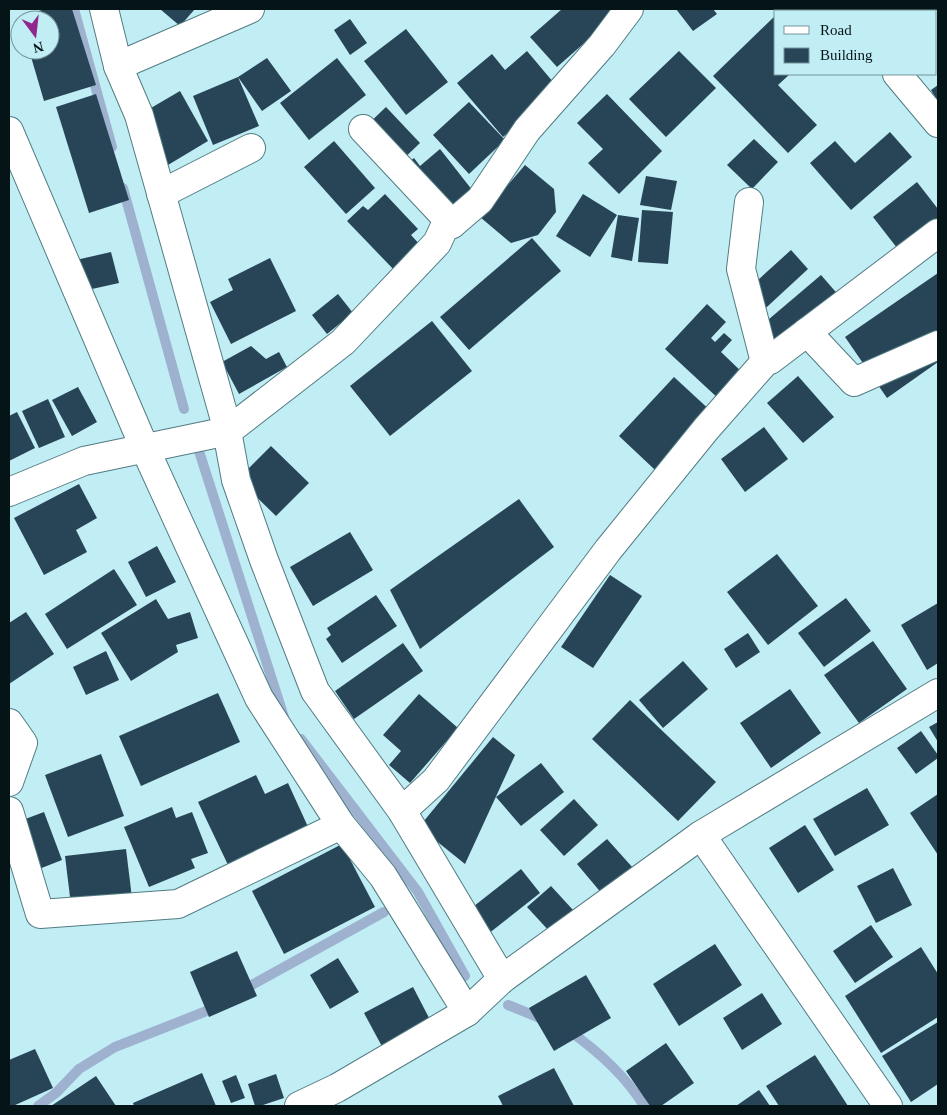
<svg xmlns="http://www.w3.org/2000/svg" width="947" height="1115" font-family="'Times New Roman',serif">
<style>
.lines{fill:none;stroke-linecap:round;stroke-linejoin:round}
.stream{stroke:#9eb2d0;stroke-width:10}
.building{fill:#274556}
.minor-casing{stroke:#537c83;stroke-width:30}
.minor{stroke:#fff;stroke-width:28}
</style>
<rect width="100%" height="100%" fill="#c1edf5"/>
<g class="lines">
<g class="stream">
<polyline points="74,9 112,147"/>
<polyline points="123,188 184,409"/>
<polyline points="198,448 284,717"/>
<polyline points="301,739 418,892 465,976"/>
<polyline points="241,991 384,912"/>
<polyline points="508,1005 545,1020"/>
<path d="M568,1030C598,1051 625,1075 644,1106"/>
<polyline points="38,1106 56,1093 79,1069 115,1047 204,1012 218,1005"/>
</g>
</g>
<g class="building">
<polygon points="45,9 72,9 96,85 44,101 29,50 50,50 50,20 19,20 19,17"/>
<polygon points="160,9 195,9 180,26"/>
<polygon points="562,9 623,9 557,67 530,37"/>
<polygon points="676,9 713,9 717,14 693,31"/>
<polygon points="776,15 776,74 790,74 778,85 817,125 788,153 713,76"/>
<polygon points="350,19 367,43 350,55 334,30"/>
<polygon points="406,29 448,82 406,115 364,61"/>
<polygon points="527,51 559,89 503,137 457,83 492,54 505,70"/>
<polygon points="679,51 716,88 666,137 629,99"/>
<polygon points="267,58 291,91 262,111 238,77 259,126 213,145 193,96 238,77"/>
<polygon points="337,58 366,95 309,140 280,103"/>
<polygon points="938,85 938,102 931,90"/>
<polygon points="180,91 208,141 168,165 139,115"/>
<polygon points="96,94 129,200 89,213 56,107"/>
<polygon points="607,94 662,151 619,194 588,163 603,149 577,123"/>
<polygon points="469,102 505,140 469,174 433,135"/>
<polygon points="386,107 420,143 397,165 363,129"/>
<polygon points="890,132 912,157 851,210 810,163 835,141 855,163"/>
<polygon points="754,139 778,162 752,189 727,165"/>
<polygon points="334,141 375,188 346,214 304,167"/>
<polygon points="440,149 480,200 444,228 398,171 414,158 420,166"/>
<polygon points="525,165 554,189 556,212 538,235 511,243 480,217"/>
<polygon points="646,176 677,181 671,210 640,205"/>
<polygon points="917,182 938,209 938,224 901,253 873,217"/>
<polygon points="385,194 418,229 411,235 422,247 396,272 347,221 363,206 368,210"/>
<polygon points="583,194 617,215 590,257 556,236"/>
<polygon points="642,210 673,212 668,264 638,262"/>
<polygon points="618,215 639,218 632,261 611,257"/>
<polygon points="532,238 561,271 469,350 440,317"/>
<polygon points="791,250 808,269 754,319 736,300"/>
<polygon points="111,252 119,283 83,291 76,260"/>
<polygon points="270,258 296,311 231,344 210,302 233,290 228,279"/>
<polygon points="938,273 938,362 887,398 845,337"/>
<polygon points="821,275 841,298 770,360 749,336"/>
<polygon points="338,294 353,313 327,334 312,315"/>
<polygon points="707,304 726,322 711,338 715,342 724,333 732,340 721,352 744,374 720,400 665,349"/>
<polygon points="432,321 472,371 390,436 350,386"/>
<polygon points="251,346 266,359 279,352 287,367 239,394 222,362"/>
<polygon points="798,376 834,417 803,443 767,403"/>
<polygon points="674,377 726,425 670,484 619,436"/>
<polygon points="78,387 97,422 72,436 52,400"/>
<polygon points="48,399 65,437 39,448 22,411"/>
<polygon points="17,412 35,448 9,461 9,416"/>
<polygon points="764,427 788,459 745,492 721,459"/>
<polygon points="271,446 309,483 276,516 238,479"/>
<polygon points="79,484 97,518 76,530 87,552 44,575 14,518"/>
<polygon points="519,499 554,547 420,649 390,590"/>
<polygon points="350,532 373,570 313,606 290,567"/>
<polygon points="157,546 176,582 146,597 128,562"/>
<polygon points="777,554 818,606 768,645 727,592"/>
<polygon points="114,569 137,605 67,649 45,614"/>
<polygon points="610,575 642,596 593,668 561,647"/>
<polygon points="376,595 397,626 342,663 326,639 331,635 327,628"/>
<polygon points="846,598 871,631 824,667 798,633"/>
<polygon points="156,599 168,619 190,612 198,638 176,645 178,652 131,681 101,633"/>
<polygon points="938,603 938,663 927,670 901,625"/>
<polygon points="26,612 54,654 9,684 9,623"/>
<polygon points="748,633 760,652 736,668 724,649"/>
<polygon points="873,641 907,689 859,723 824,675"/>
<polygon points="403,643 423,671 354,719 335,691"/>
<polygon points="106,651 119,680 86,695 73,667"/>
<polygon points="683,661 708,689 663,728 639,700"/>
<polygon points="790,689 821,733 771,768 740,723"/>
<polygon points="218,693 240,742 141,786 119,736"/>
<polygon points="419,694 458,728 410,783 389,765 401,751 383,735"/>
<polygon points="630,700 716,782 678,821 592,739"/>
<polygon points="938,722 938,742 929,727"/>
<polygon points="921,731 938,755 938,758 916,774 897,748"/>
<polygon points="493,737 515,755 465,864 419,827"/>
<polygon points="101,754 124,816 68,837 45,775"/>
<polygon points="541,763 564,792 521,826 496,797"/>
<polygon points="256,775 265,794 288,783 309,829 229,867 198,802"/>
<polygon points="867,788 889,825 835,856 813,819"/>
<polygon points="938,794 938,855 910,813"/>
<polygon points="574,799 598,825 564,856 540,830"/>
<polygon points="172,807 176,818 192,812 208,853 191,859 195,868 149,887 124,827"/>
<polygon points="44,812 62,860 39,869 20,821"/>
<polygon points="805,825 834,870 798,893 769,848"/>
<polygon points="607,839 633,868 603,895 577,864"/>
<polygon points="342,844 375,907 284,954 252,891"/>
<polygon points="126,849 132,898 71,905 65,856"/>
<polygon points="893,868 912,905 876,923 857,886"/>
<polygon points="521,869 540,893 488,934 469,910"/>
<polygon points="551,886 573,910 550,932 527,907"/>
<polygon points="871,925 893,957 855,983 833,951"/>
<polygon points="715,944 742,985 679,1026 653,984"/>
<polygon points="921,947 938,974 938,1017 881,1053 845,996"/>
<polygon points="237,951 257,996 209,1017 190,972"/>
<polygon points="338,958 359,992 330,1009 310,975"/>
<polygon points="586,975 611,1018 554,1051 529,1008"/>
<polygon points="413,987 440,1039 392,1065 364,1013"/>
<polygon points="762,993 782,1024 742,1050 723,1018"/>
<polygon points="938,1022 938,1084 911,1102 882,1056"/>
<polygon points="666,1043 694,1083 661,1106 650,1106 626,1071"/>
<polygon points="35,1049 53,1088 13,1106 9,1106 9,1060"/>
<polygon points="815,1055 848,1106 779,1106 766,1086"/>
<polygon points="554,1068 574,1106 503,1106 498,1096"/>
<polygon points="202,1073 216,1106 134,1106 133,1103"/>
<polygon points="276,1074 284,1098 260,1106 255,1106 248,1084"/>
<polygon points="236,1075 245,1098 231,1103 222,1081"/>
<polygon points="96,1076 116,1106 51,1106"/>
<polygon points="759,1090 770,1106 736,1106"/>
</g>
<g class="lines">
<g class="minor-casing">
<g id="minor">
<polyline points="104,9 118,66 139,115 225,420 236,480 264,560 315,691 402,811 502,979"/>
<polyline points="843,9 845,11"/>
<polyline points="118,66 250,9"/>
<polyline points="897,74 938,123"/>
<polyline points="363,129 452,224"/>
<polyline points="9,131 142,442 259,698 341,825 383,876 467,1012"/>
<polyline points="161,194 251,148"/>
<polyline points="749,202 741,269 765,362"/>
<polyline points="807,332 854,382 938,345"/>
<polyline points="9,492 84,461 228,431 343,342 437,243 444,228 452,224 480,200 527,130 602,45 629,9"/>
<polyline points="9,723 23,743 9,782"/>
<polyline points="9,811 40,914 178,904 341,825"/>
<polyline points="402,811 436,780 608,550 706,429 765,362 770,360 938,233"/>
<polyline points="701,835 888,1106"/>
<polyline points="299,1106 337,1088 467,1012 502,979 701,835 938,693"/>
</g>
</g>
<use href="#minor" class="minor"/>
</g>
<rect width="947" height="1115" fill="none" stroke="#051417" stroke-width="20"/>
<rect x="774" y="10" width="162" height="65" fill="#c1edf5" stroke="#76969c"/>
<rect x="784" y="26" width="25" height="8" fill="#ffffff" stroke="#76969c"/>
<text x="820" y="35" font-size="15" fill="#051417">Road</text>
<rect x="784" y="48" width="25" height="15" fill="#274556" stroke="#76969c"/>
<text x="820" y="60" font-size="15" fill="#051417">Building</text>
<g transform="translate(35 35) rotate(165)"><circle r="24" fill="#c1edf5" stroke="#76969c"/>
<path d="M0-4L9 19L0 12L-9 19Z" fill="#90278c"/>
<text y="-8" font-size="14" font-weight="bold" text-anchor="middle" fill="#051417">N</text>
</g>
</svg>
